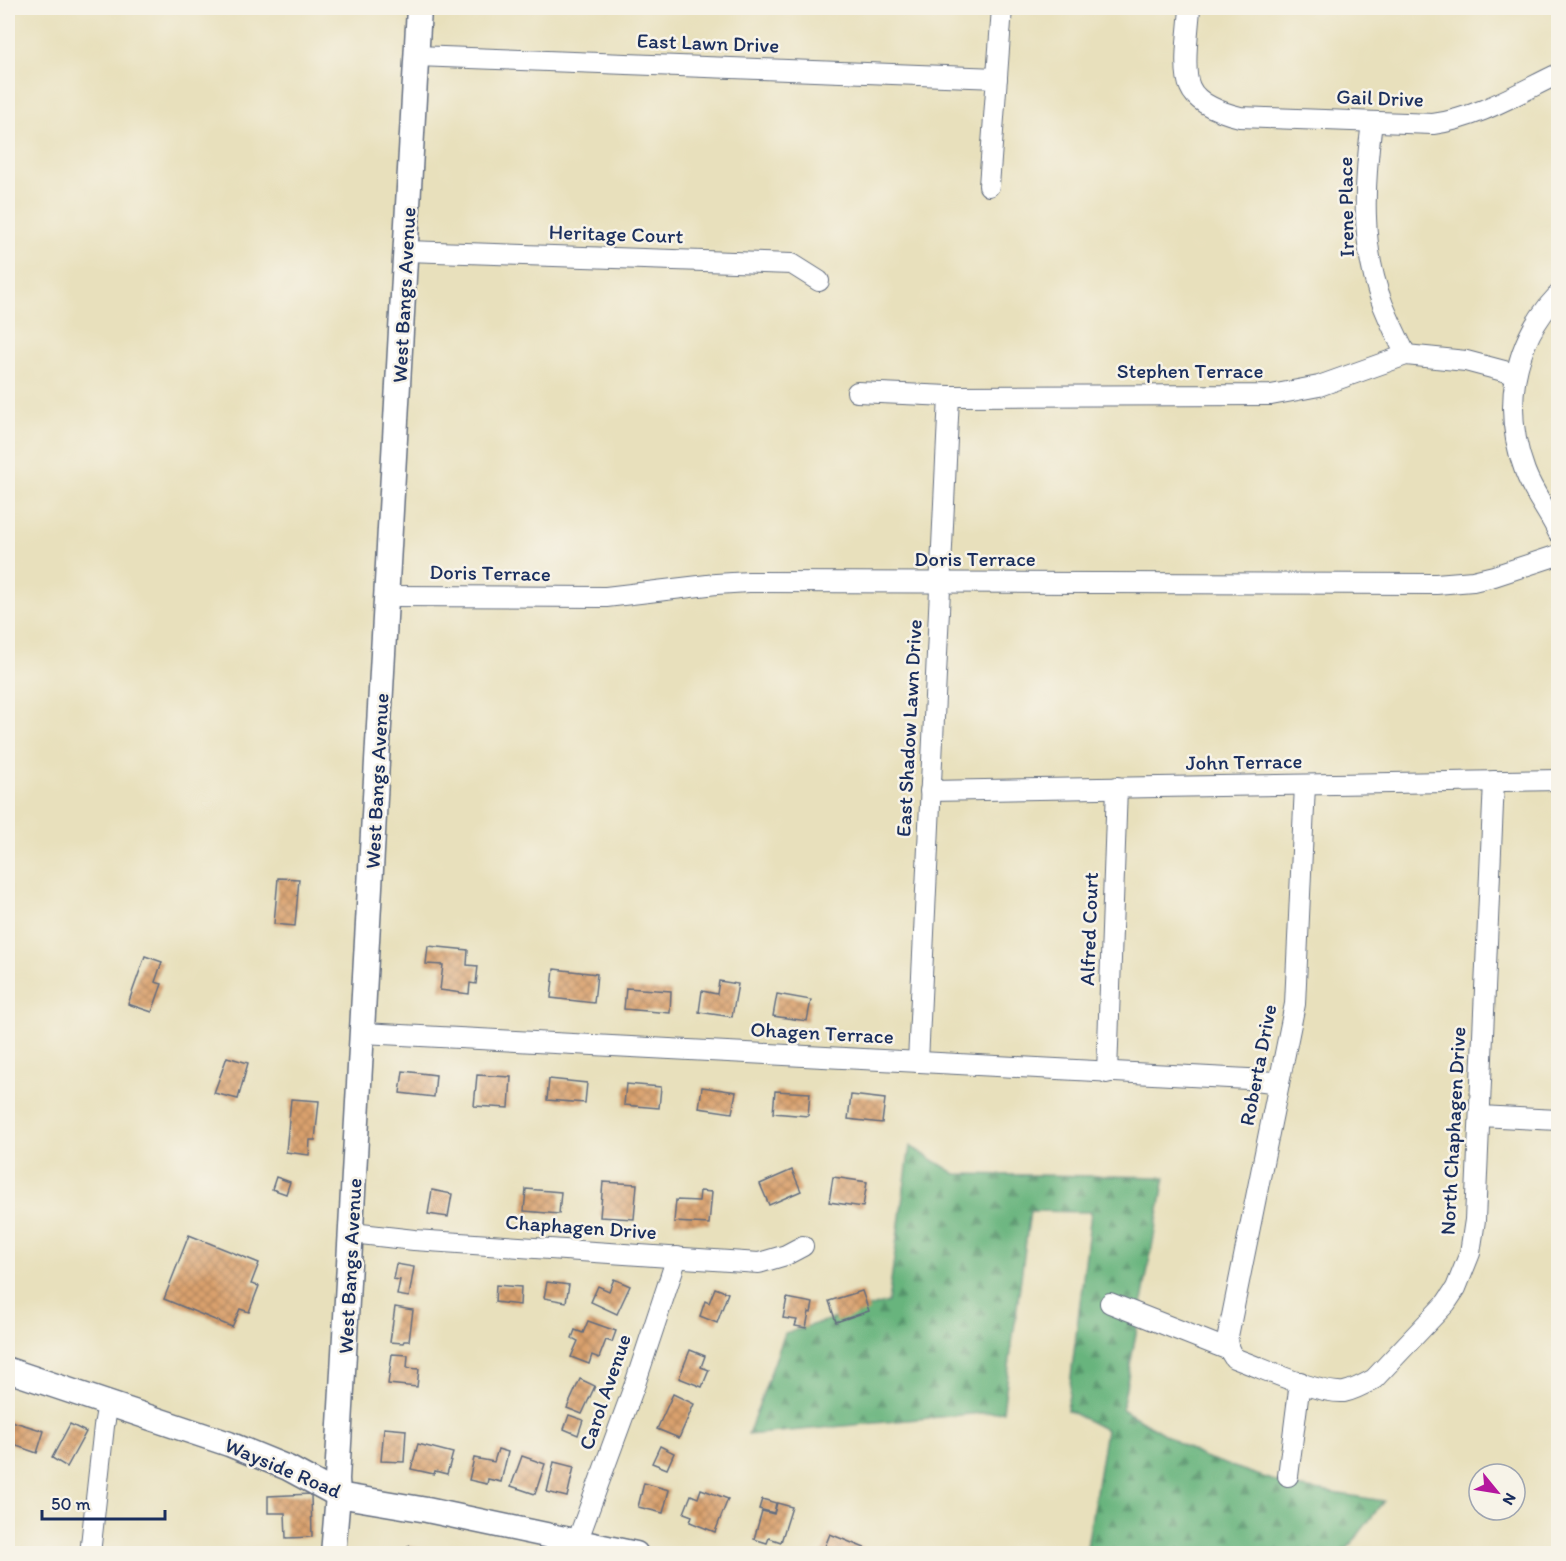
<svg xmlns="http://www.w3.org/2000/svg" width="1566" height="1561" font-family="Itim,sans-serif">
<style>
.forest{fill:url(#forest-firs);stroke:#41726e;stroke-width:1.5}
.building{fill:url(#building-cross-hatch)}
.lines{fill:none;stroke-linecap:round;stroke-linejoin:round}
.minor-casing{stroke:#636d7f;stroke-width:22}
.tertiary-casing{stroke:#636d7f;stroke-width:27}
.minor{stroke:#fff;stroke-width:20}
.tertiary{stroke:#fff;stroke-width:24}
.labels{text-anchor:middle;stroke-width:5;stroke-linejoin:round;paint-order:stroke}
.street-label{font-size:21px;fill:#1b2f5e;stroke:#f7f3e8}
</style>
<defs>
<pattern id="forest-firs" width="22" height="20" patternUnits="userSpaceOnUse" patternTransform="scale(1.5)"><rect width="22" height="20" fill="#67b47d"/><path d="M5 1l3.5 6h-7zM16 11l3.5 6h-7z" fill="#54936a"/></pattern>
<pattern id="building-cross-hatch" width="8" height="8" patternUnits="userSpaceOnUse" patternTransform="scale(1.5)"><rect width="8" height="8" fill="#daa16d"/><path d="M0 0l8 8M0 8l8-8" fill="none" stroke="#b0845d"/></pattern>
</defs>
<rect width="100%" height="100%" fill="#f7f3e8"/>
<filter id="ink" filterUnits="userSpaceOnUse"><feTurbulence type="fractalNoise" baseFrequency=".0167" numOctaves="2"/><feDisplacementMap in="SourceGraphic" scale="12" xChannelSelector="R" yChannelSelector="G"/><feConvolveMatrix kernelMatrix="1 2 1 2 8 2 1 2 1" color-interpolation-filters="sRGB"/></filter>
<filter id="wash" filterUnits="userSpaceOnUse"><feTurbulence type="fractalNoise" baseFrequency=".008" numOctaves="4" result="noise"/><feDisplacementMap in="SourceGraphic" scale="24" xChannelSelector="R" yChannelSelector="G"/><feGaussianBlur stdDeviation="1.35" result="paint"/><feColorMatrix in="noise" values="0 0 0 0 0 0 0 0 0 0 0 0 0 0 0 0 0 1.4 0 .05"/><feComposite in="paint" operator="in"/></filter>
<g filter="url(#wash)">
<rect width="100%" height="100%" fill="#e8e0bc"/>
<polygon class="forest" points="910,1146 956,1174 1165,1177 1122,1409 1201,1456 1290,1486 1384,1501 1344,1553 1086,1553 1106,1430 1067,1410 1091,1212 1030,1211 1003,1411 748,1435 785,1333 888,1302"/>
<g id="blocks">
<g class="building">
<polygon points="278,878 299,879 295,926 274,924"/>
<polygon points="428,946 468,950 467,965 478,966 476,984 470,983 469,994 440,990 443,965 426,964"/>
<polygon points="145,956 162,962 155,982 162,984 152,1012 128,1004"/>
<polygon points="554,969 597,974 594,1003 551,998"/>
<polygon points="719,981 738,984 732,1017 699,1012 702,991 717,994"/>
<polygon points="626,988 671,991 670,1013 624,1009"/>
<polygon points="777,994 811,1000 807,1021 773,1016"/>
<polygon points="227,1057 248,1063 238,1099 214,1093"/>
<polygon points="403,1071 436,1075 434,1097 400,1093"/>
<polygon points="477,1075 511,1077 509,1108 474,1106"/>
<polygon points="549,1079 587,1083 585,1103 547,1100"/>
<polygon points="626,1084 661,1087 659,1108 624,1105"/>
<polygon points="702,1087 736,1092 732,1113 699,1108"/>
<polygon points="775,1091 810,1093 808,1116 773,1113"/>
<polygon points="851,1095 885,1099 882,1123 848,1119"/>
<polygon points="291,1099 319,1101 315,1140 310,1140 309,1155 286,1152"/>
<polygon points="792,1170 801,1191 769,1205 760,1184"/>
<polygon points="276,1177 290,1182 286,1194 272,1189"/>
<polygon points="833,1177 867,1182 863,1207 829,1202"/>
<polygon points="603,1182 637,1184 634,1219 600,1217"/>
<polygon points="526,1189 561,1192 559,1214 524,1211"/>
<polygon points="432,1190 452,1194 448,1217 428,1214"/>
<polygon points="700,1191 712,1192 709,1224 674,1222 676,1200 699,1201"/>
<polygon points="189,1235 259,1263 251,1284 259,1286 249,1312 240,1309 232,1327 164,1299"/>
<polygon points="396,1264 414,1267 409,1297 397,1295 400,1280 393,1279"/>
<polygon points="614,1279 630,1286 617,1314 591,1302 598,1286 609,1291"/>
<polygon points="547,1282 569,1285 566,1302 544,1298"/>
<polygon points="496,1285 521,1287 520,1305 495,1302"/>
<polygon points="715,1288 728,1293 717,1323 700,1316 705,1301 709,1303"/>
<polygon points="862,1291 869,1311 836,1322 829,1301"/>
<polygon points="787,1298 813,1303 811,1313 809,1312 806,1328 795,1326 797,1320 783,1318"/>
<polygon points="395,1307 413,1310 409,1341 404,1341 403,1343 390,1342"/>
<polygon points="588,1321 616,1331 612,1342 606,1340 599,1358 592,1355 589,1364 571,1357 578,1341 572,1338 575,1330 583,1333"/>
<polygon points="690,1350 705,1356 701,1367 709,1370 702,1387 679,1378"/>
<polygon points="392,1354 408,1355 407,1368 419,1369 417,1387 388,1384"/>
<polygon points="580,1379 595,1386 582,1414 567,1408"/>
<polygon points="673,1394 694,1404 679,1438 657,1429"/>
<polygon points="569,1415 583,1420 578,1435 564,1429"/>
<polygon points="8,1420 44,1431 37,1453 8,1443"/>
<polygon points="70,1424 86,1432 67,1467 52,1458"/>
<polygon points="384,1428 406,1430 404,1462 381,1461"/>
<polygon points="418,1444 453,1453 447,1474 435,1471 434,1474 411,1469"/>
<polygon points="660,1446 674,1453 667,1469 652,1463"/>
<polygon points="498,1449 508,1452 501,1482 488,1479 487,1484 469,1480 474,1458 494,1462"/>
<polygon points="522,1456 545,1464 535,1494 511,1486"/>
<polygon points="554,1462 574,1467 567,1497 547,1492"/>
<polygon points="644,1483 669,1490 663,1513 638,1507"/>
<polygon points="701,1489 728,1499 715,1532 690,1522 692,1516 684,1513 691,1495 698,1498"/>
<polygon points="311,1494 312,1537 286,1538 285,1513 268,1513 268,1496"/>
<polygon points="762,1499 776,1503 774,1513 759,1509"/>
<polygon points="777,1503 792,1507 781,1542 769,1538 767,1543 754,1539 762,1511 774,1514"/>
<polygon points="830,1534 867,1549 866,1554 822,1554"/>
<polygon points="408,1546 432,1551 432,1554 406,1554"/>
</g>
</g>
</g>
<g filter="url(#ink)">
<use href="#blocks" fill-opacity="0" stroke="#636d7f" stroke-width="1.5"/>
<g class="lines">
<g class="minor-casing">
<g id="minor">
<path d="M1190,8C1189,27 1182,70 1190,87C1197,104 1223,113 1240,117L1433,124C1478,118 1518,93 1558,74"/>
<polyline points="416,56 997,78"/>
<path d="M1372,122C1364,182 1360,247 1383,305C1390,322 1398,339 1406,355"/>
<polyline points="989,186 1002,8"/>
<polyline points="406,251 792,264 819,281"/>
<path d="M1558,295C1512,343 1502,410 1525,471C1533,493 1548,511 1558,532"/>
<polyline points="857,392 949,396 1271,395 1319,386 1406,355 1466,361 1515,374"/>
<polyline points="388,596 606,597 716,584 749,582 1436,584 1473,581 1494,576 1558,555"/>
<polyline points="930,791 1558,780"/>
<polyline points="363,1033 1248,1079 1279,1083"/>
<polyline points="918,1062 949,396"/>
<polyline points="1107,1073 1117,787"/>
<polyline points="1480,1116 1558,1120"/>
<polyline points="352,1233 414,1240 759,1263 786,1255 803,1246"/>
<path d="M1110,1303L1229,1350L1234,1358L1247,1363C1271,1372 1320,1394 1344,1392C1354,1390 1365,1384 1374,1379L1446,1303L1456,1288L1470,1253L1475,1220L1494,781"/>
<polyline points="1229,1350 1227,1341 1295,1004 1305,785"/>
<polyline points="1288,1476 1300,1382"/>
<polyline points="577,1542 635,1384 677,1257"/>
<polyline points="90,1554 104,1426 108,1404"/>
</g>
</g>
<g class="tertiary-casing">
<g id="tertiary">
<polyline points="8,1370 229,1444 288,1468 338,1495 427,1510 636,1554"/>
<path d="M333,1554L338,1495L337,1479C367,988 393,498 419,8"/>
</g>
</g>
<use href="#minor" class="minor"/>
<use href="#tertiary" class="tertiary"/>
</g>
</g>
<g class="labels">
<g class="street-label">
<text transform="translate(708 43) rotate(2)" y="7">East Lawn Drive</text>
<text transform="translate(1380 98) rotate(2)" y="7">Gail Drive</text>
<text transform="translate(1346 207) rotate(-91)" y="7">Irene Place</text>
<text transform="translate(616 234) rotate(2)" y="7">Heritage Court</text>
<text transform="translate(404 295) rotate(-87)" y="7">West Bangs Avenue</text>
<text x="1190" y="378">Stephen Terrace</text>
<text x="975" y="566">Doris Terrace</text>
<text transform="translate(490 573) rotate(1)" y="7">Doris Terrace</text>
<text transform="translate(909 728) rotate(-87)" y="7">East Shadow Lawn Drive</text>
<text transform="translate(1244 762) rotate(-1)" y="7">John Terrace</text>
<text transform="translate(377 781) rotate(-87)" y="7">West Bangs Avenue</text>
<text transform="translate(1089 929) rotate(-88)" y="7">Alfred Court</text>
<text transform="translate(822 1033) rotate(3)" y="7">Ohagen Terrace</text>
<text transform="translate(1258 1065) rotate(-79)" y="7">Roberta Drive</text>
<text transform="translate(1453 1131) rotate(-87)" y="7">North Chaphagen Drive</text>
<text transform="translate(581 1227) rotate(4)" y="7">Chaphagen Drive</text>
<text transform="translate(350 1266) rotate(-87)" y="7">West Bangs Avenue</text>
<text transform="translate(605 1392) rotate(-71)" y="7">Carol Avenue</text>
<text transform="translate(283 1468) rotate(23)" y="7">Wayside Road</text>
</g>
</g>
<rect width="1566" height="1561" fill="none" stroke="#f7f3e8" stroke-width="30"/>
<g transform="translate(1497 1492) rotate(120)"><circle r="28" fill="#f7f3e8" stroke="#9fa5b1" stroke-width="1.5"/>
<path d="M0-4.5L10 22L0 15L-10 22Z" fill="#b5179e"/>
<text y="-9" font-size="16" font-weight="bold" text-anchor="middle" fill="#1b2f5e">N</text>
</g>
<path d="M42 1510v9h123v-9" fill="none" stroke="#1b2f5e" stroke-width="3"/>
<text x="51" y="1510" font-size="18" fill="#1b2f5e" stroke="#f7f3e8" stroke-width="4.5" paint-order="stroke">50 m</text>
</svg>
